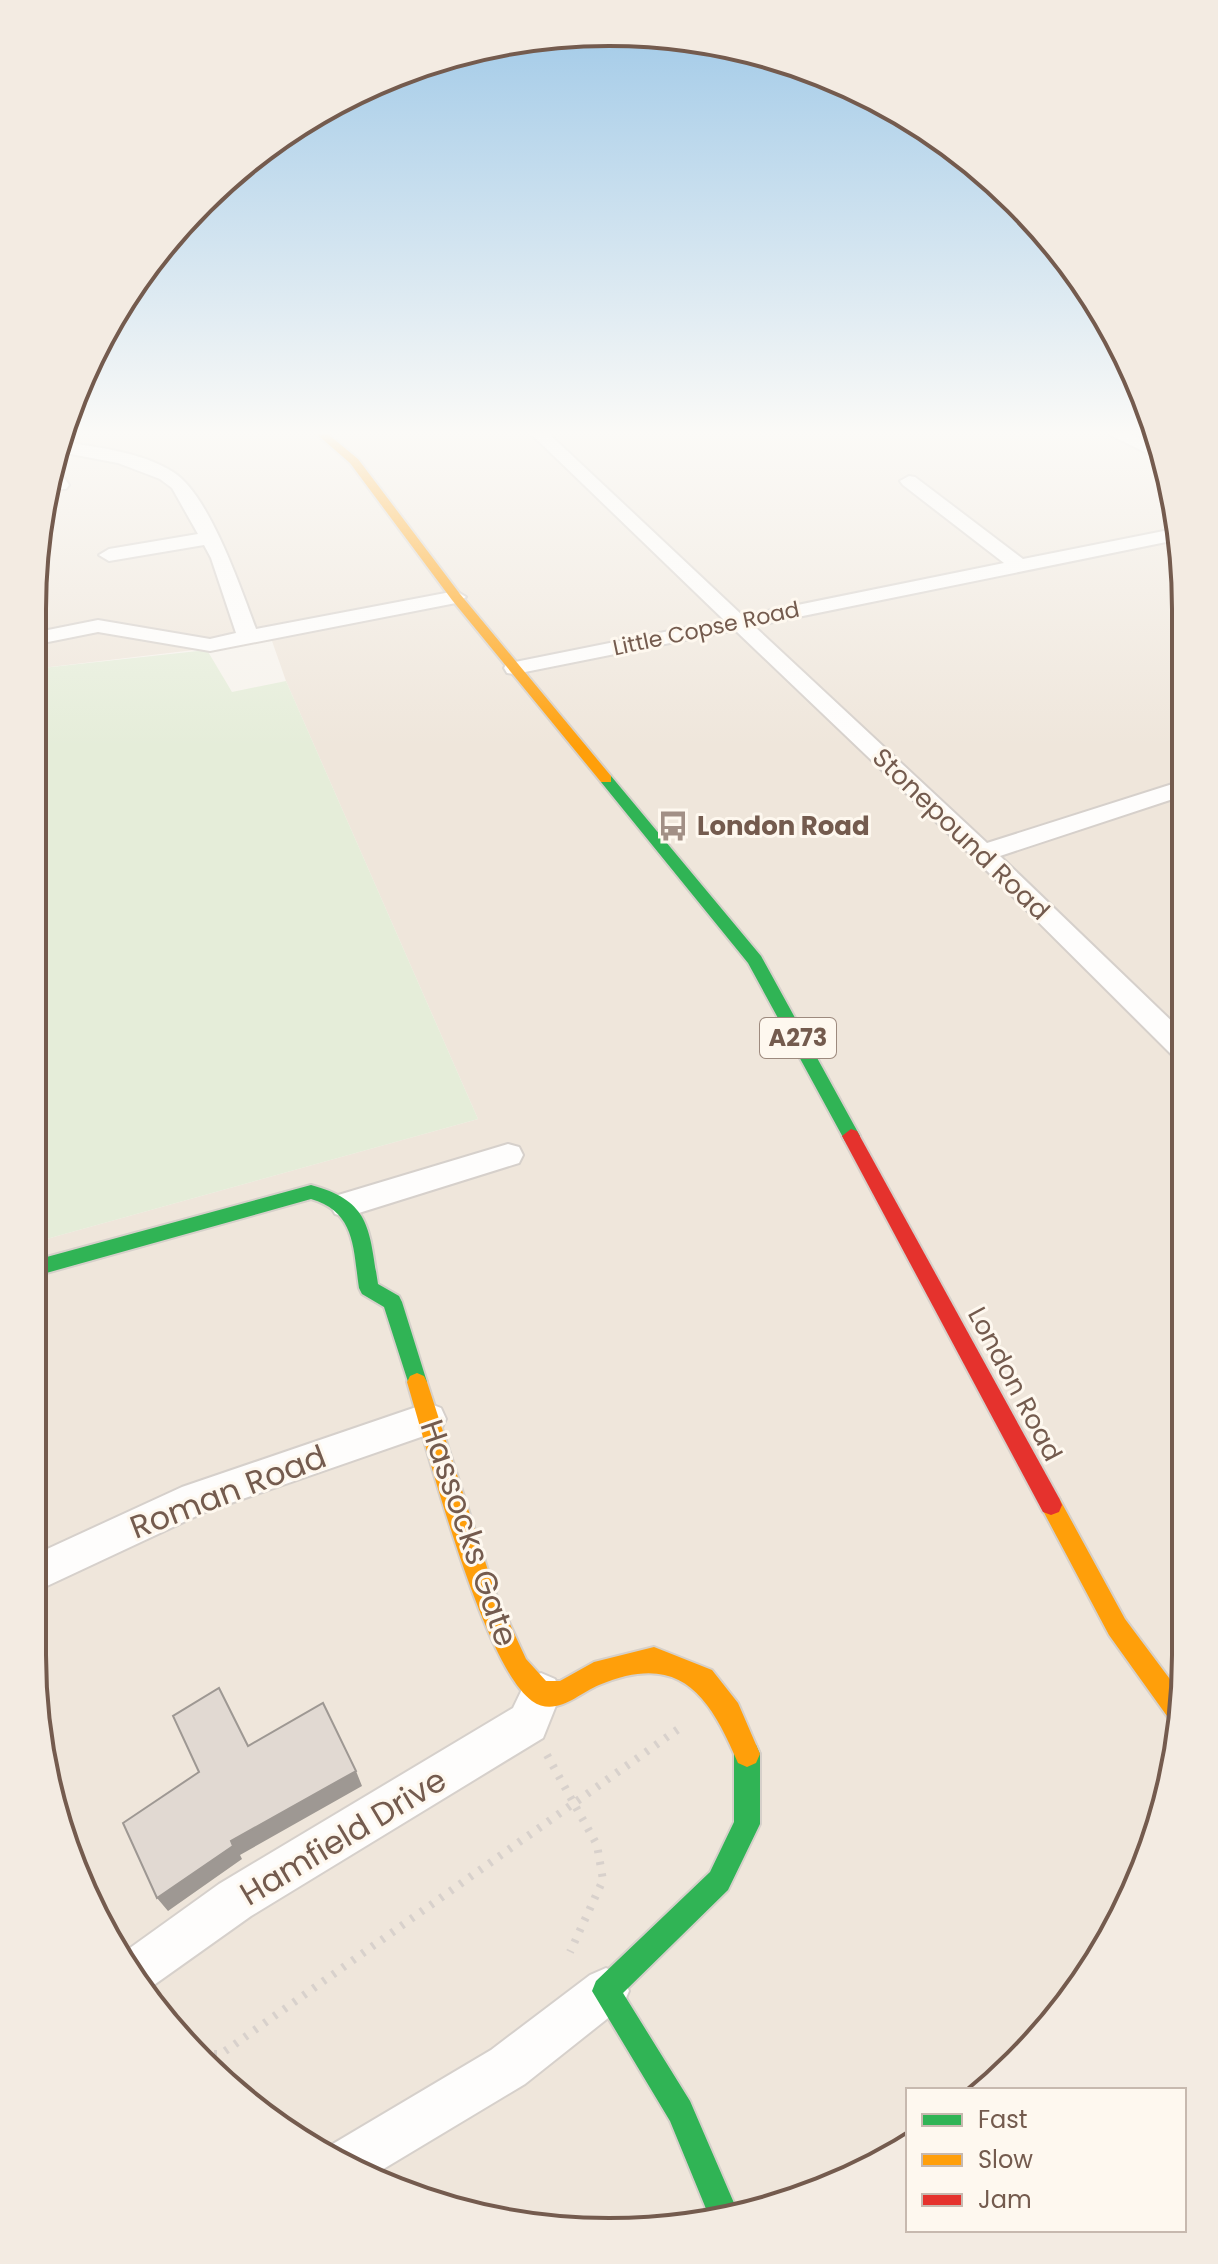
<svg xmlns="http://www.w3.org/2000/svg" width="1218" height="2264" font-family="Poppins,sans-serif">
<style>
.residential{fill:#efe6db}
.green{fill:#e5edd9}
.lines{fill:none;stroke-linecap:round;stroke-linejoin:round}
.street-casing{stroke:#d6d0cb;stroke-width:4}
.fast-casing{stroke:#d6d0ca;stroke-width:4}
.slow-casing{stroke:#d6d0ca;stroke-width:4}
.jam-casing{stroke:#d6d0ca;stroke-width:4}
.path{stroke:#d8d1cc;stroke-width:8;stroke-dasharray:3 9;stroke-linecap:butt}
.street{fill:#fefdfc;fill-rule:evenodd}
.fast{fill:#30b455;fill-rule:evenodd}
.slow{fill:#ff9f0a;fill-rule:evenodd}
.jam{fill:#e5322d;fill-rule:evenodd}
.shaded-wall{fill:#9e9893}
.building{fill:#e1d9d2;stroke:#9e9893;stroke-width:2}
.labels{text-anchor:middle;stroke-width:6;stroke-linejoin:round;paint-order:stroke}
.far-street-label{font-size:22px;fill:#745b4e;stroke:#fef8ef}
.shield{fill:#fef8ef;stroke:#9d8a7e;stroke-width:2}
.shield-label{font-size:24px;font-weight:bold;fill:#745b4e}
.poi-label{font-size:26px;font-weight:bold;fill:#745b4e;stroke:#fef8ef;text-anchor:start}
.street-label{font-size:26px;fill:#745b4e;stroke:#fef8ef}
.near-street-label{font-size:32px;fill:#745b4e;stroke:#fef8ef}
.rim{fill:none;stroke:#745b4e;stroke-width:4}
</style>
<rect width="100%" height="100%" fill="#f7f3ed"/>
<polygon class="residential" points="64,430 1153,430 1181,534 1185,1692 1166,1805 1109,1943 990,2089 908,2090 908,2139 830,2188 647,2231 460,2212 289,2135 152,2007 63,1841 32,1655 32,1243 478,1119 286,681 272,641 33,669 33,572 52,459"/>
<polygon class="green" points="207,650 232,692 286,681 478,1119 32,1243 33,669"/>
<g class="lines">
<g class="street-casing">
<g id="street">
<polygon points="527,430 545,430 743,616 1004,563 903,485 900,481 909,476 915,477 1023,559 1179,528 1181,539 754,626 987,843 1182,781 1182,796 1000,856 1183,1032 1183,1059 1173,1056 974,858 735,630 515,674 507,673 504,668 507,663 515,662 724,620"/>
<polygon points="1100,430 1122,430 1158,447 1161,460"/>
<path d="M59,441C97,448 140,451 173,472C209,494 241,589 256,629L456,591L466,597L456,603L210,651L98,632L33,645V633L98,620L210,639L236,633L211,558L204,545L109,561L99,555L109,549L198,534L172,488L160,479L118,463L55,451Z"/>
<polygon points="51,464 56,465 69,485 66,489 54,489 48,480"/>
<polygon points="508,1144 519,1147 523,1155 519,1163 346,1217 335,1214 330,1205 335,1196"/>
<polygon points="428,1403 441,1408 446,1419 441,1430 205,1512 32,1593 32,1556 182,1487"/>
<polygon points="541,1673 555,1679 561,1693 543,1738 251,1916 144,1992 123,1953 219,1884 513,1708 527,1679"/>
<polygon points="606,1968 622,1975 629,1991 622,2007 525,2084 375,2174 327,2152 331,2145 491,2050 590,1975"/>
</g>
</g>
<g class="fast-casing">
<g id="fast">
<polygon points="606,775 611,776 761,956 860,1136 857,1141 845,1141 748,963 601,782 601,776"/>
<path d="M311,1185C371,1201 369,1229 378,1284L399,1296L402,1302L427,1382L424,1388L417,1391L410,1388L384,1307L362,1294L359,1288C353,1249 356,1212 311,1199L32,1277V1261Z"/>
<polygon points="747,1741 756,1745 760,1754 760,1824 728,1890 623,1993 690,2101 737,2210 709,2216 670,2121 592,1991 596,1981 710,1872 734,1822 734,1754 738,1745"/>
</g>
</g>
<g class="slow-casing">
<g id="slow">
<polygon points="312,430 323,430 358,459 460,594 611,776 611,782 601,782 452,600 350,463"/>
<path d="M417,1373L424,1376L427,1382L495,1592L526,1659L546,1681H560L594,1662L654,1647L712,1670L738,1703L760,1754L756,1763L747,1767L738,1763C709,1695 680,1651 599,1685C579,1693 556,1718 532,1701C483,1666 427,1448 407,1382L410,1376Z"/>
<polygon points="1051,1495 1059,1498 1125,1619 1184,1698 1179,1726 1172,1723 1109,1635 1040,1505 1043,1498"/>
</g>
</g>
<g class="jam-casing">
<polygon id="jam" points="851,1129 857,1131 1059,1498 1062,1505 1059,1512 1051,1515 1043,1512 842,1136"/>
</g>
<g class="path">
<polyline points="547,1755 597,1845 603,1880 570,1952"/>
<polyline points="202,2054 221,2054 684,1725"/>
</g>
<use href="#street" class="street"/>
<use href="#fast" class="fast"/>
<use href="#slow" class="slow"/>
<use href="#jam" class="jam"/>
</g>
<polygon class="shaded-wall" points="356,1771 362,1786 240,1855 242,1859 168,1911 157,1898 231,1841"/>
<polygon class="building" points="219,1688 248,1746 323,1703 356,1771 231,1841 233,1846 157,1898 123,1823 199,1772 173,1716"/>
<linearGradient id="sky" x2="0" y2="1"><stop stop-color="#9ec8e7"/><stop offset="0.58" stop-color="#fbfaf7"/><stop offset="1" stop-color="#fbfaf7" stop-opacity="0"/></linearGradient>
<rect width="1218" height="747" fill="url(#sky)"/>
<defs>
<g id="bus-bare" transform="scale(2.4)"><path d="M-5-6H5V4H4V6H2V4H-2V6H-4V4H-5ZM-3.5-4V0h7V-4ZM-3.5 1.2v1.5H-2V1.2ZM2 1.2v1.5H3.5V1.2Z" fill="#a29086" stroke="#fef8ef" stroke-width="2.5" paint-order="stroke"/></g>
</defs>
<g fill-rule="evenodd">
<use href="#bus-bare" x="673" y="826"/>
</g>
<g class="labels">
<g class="far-street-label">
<text transform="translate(706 628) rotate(-12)" y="8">Little Copse Road</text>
</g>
<rect class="shield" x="760" y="1018" width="76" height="40" rx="6"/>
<g class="shield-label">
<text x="798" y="1046">A273</text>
</g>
<g class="poi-label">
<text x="697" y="835">London Road</text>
</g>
<g class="street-label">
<text transform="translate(961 834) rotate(44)" y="9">Stonepound Road</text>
<text transform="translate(1015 1384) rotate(62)" y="9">London Road</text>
</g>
<g class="near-street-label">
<text transform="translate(228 1492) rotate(-21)" y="11">Roman Road</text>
<text transform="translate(469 1533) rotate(71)" y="11">Hassocks Gate</text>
<text transform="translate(343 1837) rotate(-31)" y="11">Hamfield Drive</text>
</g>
</g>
<path d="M0 0H1218V2264H0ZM609 46H609A563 563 0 0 1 1172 609V1655A563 563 0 0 1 609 2218H609A563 563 0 0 1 46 1655V609A563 563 0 0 1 609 46Z" fill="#f3ebe2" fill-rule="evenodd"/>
<path class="rim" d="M609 46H609A563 563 0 0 1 1172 609V1655A563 563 0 0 1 609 2218H609A563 563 0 0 1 46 1655V609A563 563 0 0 1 609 46Z"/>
<rect x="906" y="2088" width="280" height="144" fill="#fef8ef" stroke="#c7b9af" stroke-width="2"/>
<rect x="922" y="2114" width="40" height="12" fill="#30b455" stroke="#c7b9af" stroke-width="2"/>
<text x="978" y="2128" font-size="24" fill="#745b4e">Fast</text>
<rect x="922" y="2154" width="40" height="12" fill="#ff9f0a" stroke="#c7b9af" stroke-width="2"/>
<text x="978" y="2168" font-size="24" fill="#745b4e">Slow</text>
<rect x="922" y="2194" width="40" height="12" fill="#e5322d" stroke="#c7b9af" stroke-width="2"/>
<text x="978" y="2208" font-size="24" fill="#745b4e">Jam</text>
</svg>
